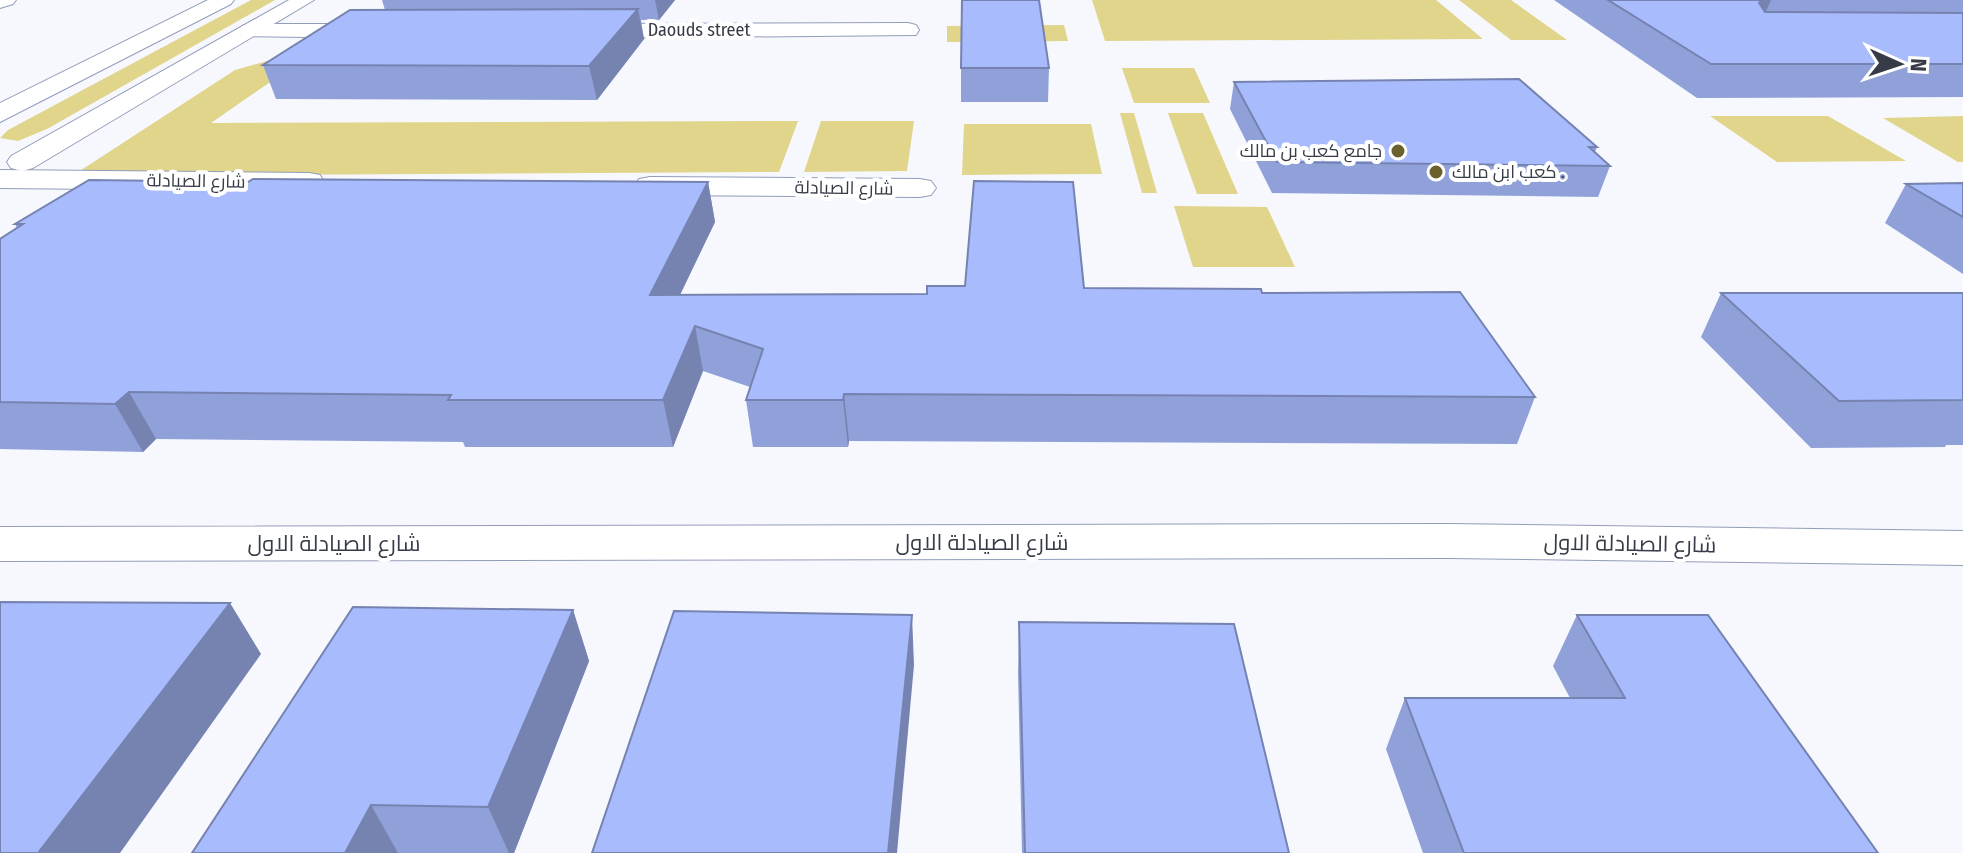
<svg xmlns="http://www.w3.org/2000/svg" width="1963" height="853" font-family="'Fira Sans Condensed',Cairo,sans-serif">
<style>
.green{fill:#e1d48b}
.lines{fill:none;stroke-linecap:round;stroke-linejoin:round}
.minor-casing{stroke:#939db9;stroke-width:2}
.tertiary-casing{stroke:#939db9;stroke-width:2}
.minor{fill:#fff;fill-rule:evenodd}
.tertiary{fill:#fff;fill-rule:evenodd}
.wall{fill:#90a1d9}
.shaded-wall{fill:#7683b0}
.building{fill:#a8bbfc;stroke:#7683b0;stroke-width:2}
.poi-dot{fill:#6a612e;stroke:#fff;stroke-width:3}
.labels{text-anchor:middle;stroke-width:8;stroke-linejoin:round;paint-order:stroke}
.far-street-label{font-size:18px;fill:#373b47;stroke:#fff}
.far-poi-label{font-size:18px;fill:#373b47;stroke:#fff;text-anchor:end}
.street-label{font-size:22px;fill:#373b47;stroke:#fff}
</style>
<rect width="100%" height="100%" fill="#f6f8fe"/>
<g class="green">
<polygon points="251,0 275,0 47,129 18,141 0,138 8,130"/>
<polygon points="1092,0 1436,0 1483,39 1105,41"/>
<polygon points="1459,0 1511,0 1567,40 1511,40"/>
<polygon points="1064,25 1068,41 947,42 947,26"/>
<polygon points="309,55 211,123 798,121 779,172 72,176 235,70 267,61"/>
<polygon points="1122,68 1194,68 1210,103 1134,103"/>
<polygon points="1120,113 1134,113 1157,193 1142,193"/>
<polygon points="1168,113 1203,113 1238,194 1197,194"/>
<polygon points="1828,116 1906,161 1777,162 1710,116"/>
<polygon points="1963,116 1963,162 1958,162 1883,118"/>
<polygon points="821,121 914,121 907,171 804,172"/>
<polygon points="964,124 1091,124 1102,174 962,175"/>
<polygon points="1174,206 1267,207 1295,267 1193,267"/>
</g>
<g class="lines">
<g class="minor-casing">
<g id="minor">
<polygon points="0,0 16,0 13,4 0,8"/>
<polygon points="908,23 916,25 919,30 916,35 582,38 574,36 571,31 574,26 582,24"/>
<polygon points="250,24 378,24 386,26 389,31 386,36 378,38 242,36 239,31 242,26"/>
<polygon points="0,170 309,173 320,175 324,182 320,189 309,191 0,188"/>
<polygon points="650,177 920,179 931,181 936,188 931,195 920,197 650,195 639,193 635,186 639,179"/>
<polygon points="1449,524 1963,531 1963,565 1449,558 0,561 0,527"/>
</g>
</g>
<g class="tertiary-casing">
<g id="tertiary">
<polygon points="208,0 234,0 231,4 0,122 0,103"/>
<polygon points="289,0 314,0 33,168 22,171 11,168 7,162 11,156"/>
</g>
</g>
<use href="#minor" class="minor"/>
<use href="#tertiary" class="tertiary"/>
</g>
<g class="wall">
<polygon points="382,0 675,0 659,20 641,20 644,39 597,100 276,99 263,65 385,10"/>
<polygon points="1554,0 1963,0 1963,97 1697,98"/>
<polygon points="961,68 1049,68 1048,102 961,102"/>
<polygon points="1234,82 1597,147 1595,152 1610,166 1598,197 1272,193 1230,109"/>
<polygon points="248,182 708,182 715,222 680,294 927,294 1084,288 1262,293 1535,397 1517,444 849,441 848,447 753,447 746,400 750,387 703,371 673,447 465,447 463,442 156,439 143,452 0,449 0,239 17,228 15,224"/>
<polygon points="1963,183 1963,274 1885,223 1906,184"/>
<polygon points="1721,293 1963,293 1963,445 1946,445 1945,447 1811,448 1701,337"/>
<polygon points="573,610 589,661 514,853 192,853"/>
<polygon points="1577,615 1878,853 1423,853 1386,749 1405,698 1570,698 1553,666"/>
<polygon points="1019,622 1289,853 1022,853 1018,673"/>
</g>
<g class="shaded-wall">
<polygon points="655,0 675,0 659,20"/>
<polygon points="1762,0 1771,0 1760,25 1759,3"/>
<polygon points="638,9 644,39 597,100 589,66"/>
<polygon points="708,182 715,222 659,339 650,295"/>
<polygon points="695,326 703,371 673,447 663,400"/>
<polygon points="129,392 156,439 143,452 115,404"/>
<polygon points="844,394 849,441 848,447 843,400"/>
<polygon points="230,603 261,654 120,853 38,853"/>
<polygon points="573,610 589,661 514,853 509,853 488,807"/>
<polygon points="912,615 914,665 897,853 888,853"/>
<polygon points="371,805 398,853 345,853"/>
</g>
<g class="building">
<polygon points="962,0 1039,0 1049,68 961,68"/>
<polygon points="1608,0 1762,0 1759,3 1765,12 1963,13 1963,64 1711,64"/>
<polygon points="638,9 589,66 263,65 350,10"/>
<polygon points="1519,79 1597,147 1589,147 1610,166 1277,162 1234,82"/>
<polygon points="253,179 708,182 650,295 927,294 927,286 965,286 974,181 1073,182 1084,288 1261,289 1262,293 1460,292 1535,397 844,394 843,400 746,400 763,349 695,326 663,400 448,400 451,395 129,392 115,404 0,402 0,239 23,224 15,224 89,180 248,182"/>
<polygon points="1963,183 1963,217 1906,184"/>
<polygon points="1721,293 1963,293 1963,400 1839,401"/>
<polygon points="0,602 230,603 38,853 0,853"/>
<polygon points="353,607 573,610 488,807 371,805 345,853 192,853"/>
<polygon points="674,611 912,615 888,853 592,853"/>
<polygon points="1577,615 1708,615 1878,853 1464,853 1405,698 1625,698"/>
<polygon points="1019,622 1234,624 1289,853 1025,853"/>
</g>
<g class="poi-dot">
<circle cx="1398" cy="151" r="8"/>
<circle cx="1436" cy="172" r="8"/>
</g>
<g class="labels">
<g class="far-street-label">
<text x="699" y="36">Daouds street</text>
<text transform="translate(196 181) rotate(1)" y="6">شارع الصيادلة</text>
<text transform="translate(844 188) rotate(1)" y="6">شارع الصيادلة</text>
</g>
<g class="far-poi-label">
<text x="1382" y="157">جامع كعب بن مالك</text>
<text x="1452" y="178" text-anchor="start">كعب ابن مالك .</text>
</g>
<g class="street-label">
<text x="982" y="550">شارع الصيادلة الاول</text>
<text x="334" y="551">شارع الصيادلة الاول</text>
<text transform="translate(1630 543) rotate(1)" y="8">شارع الصيادلة الاول</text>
</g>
</g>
<g transform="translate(1899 64) rotate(93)" stroke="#ffffff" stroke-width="6" paint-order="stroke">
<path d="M0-6L14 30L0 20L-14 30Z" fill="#373b47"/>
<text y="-12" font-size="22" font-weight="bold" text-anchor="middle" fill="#373b47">N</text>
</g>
</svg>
